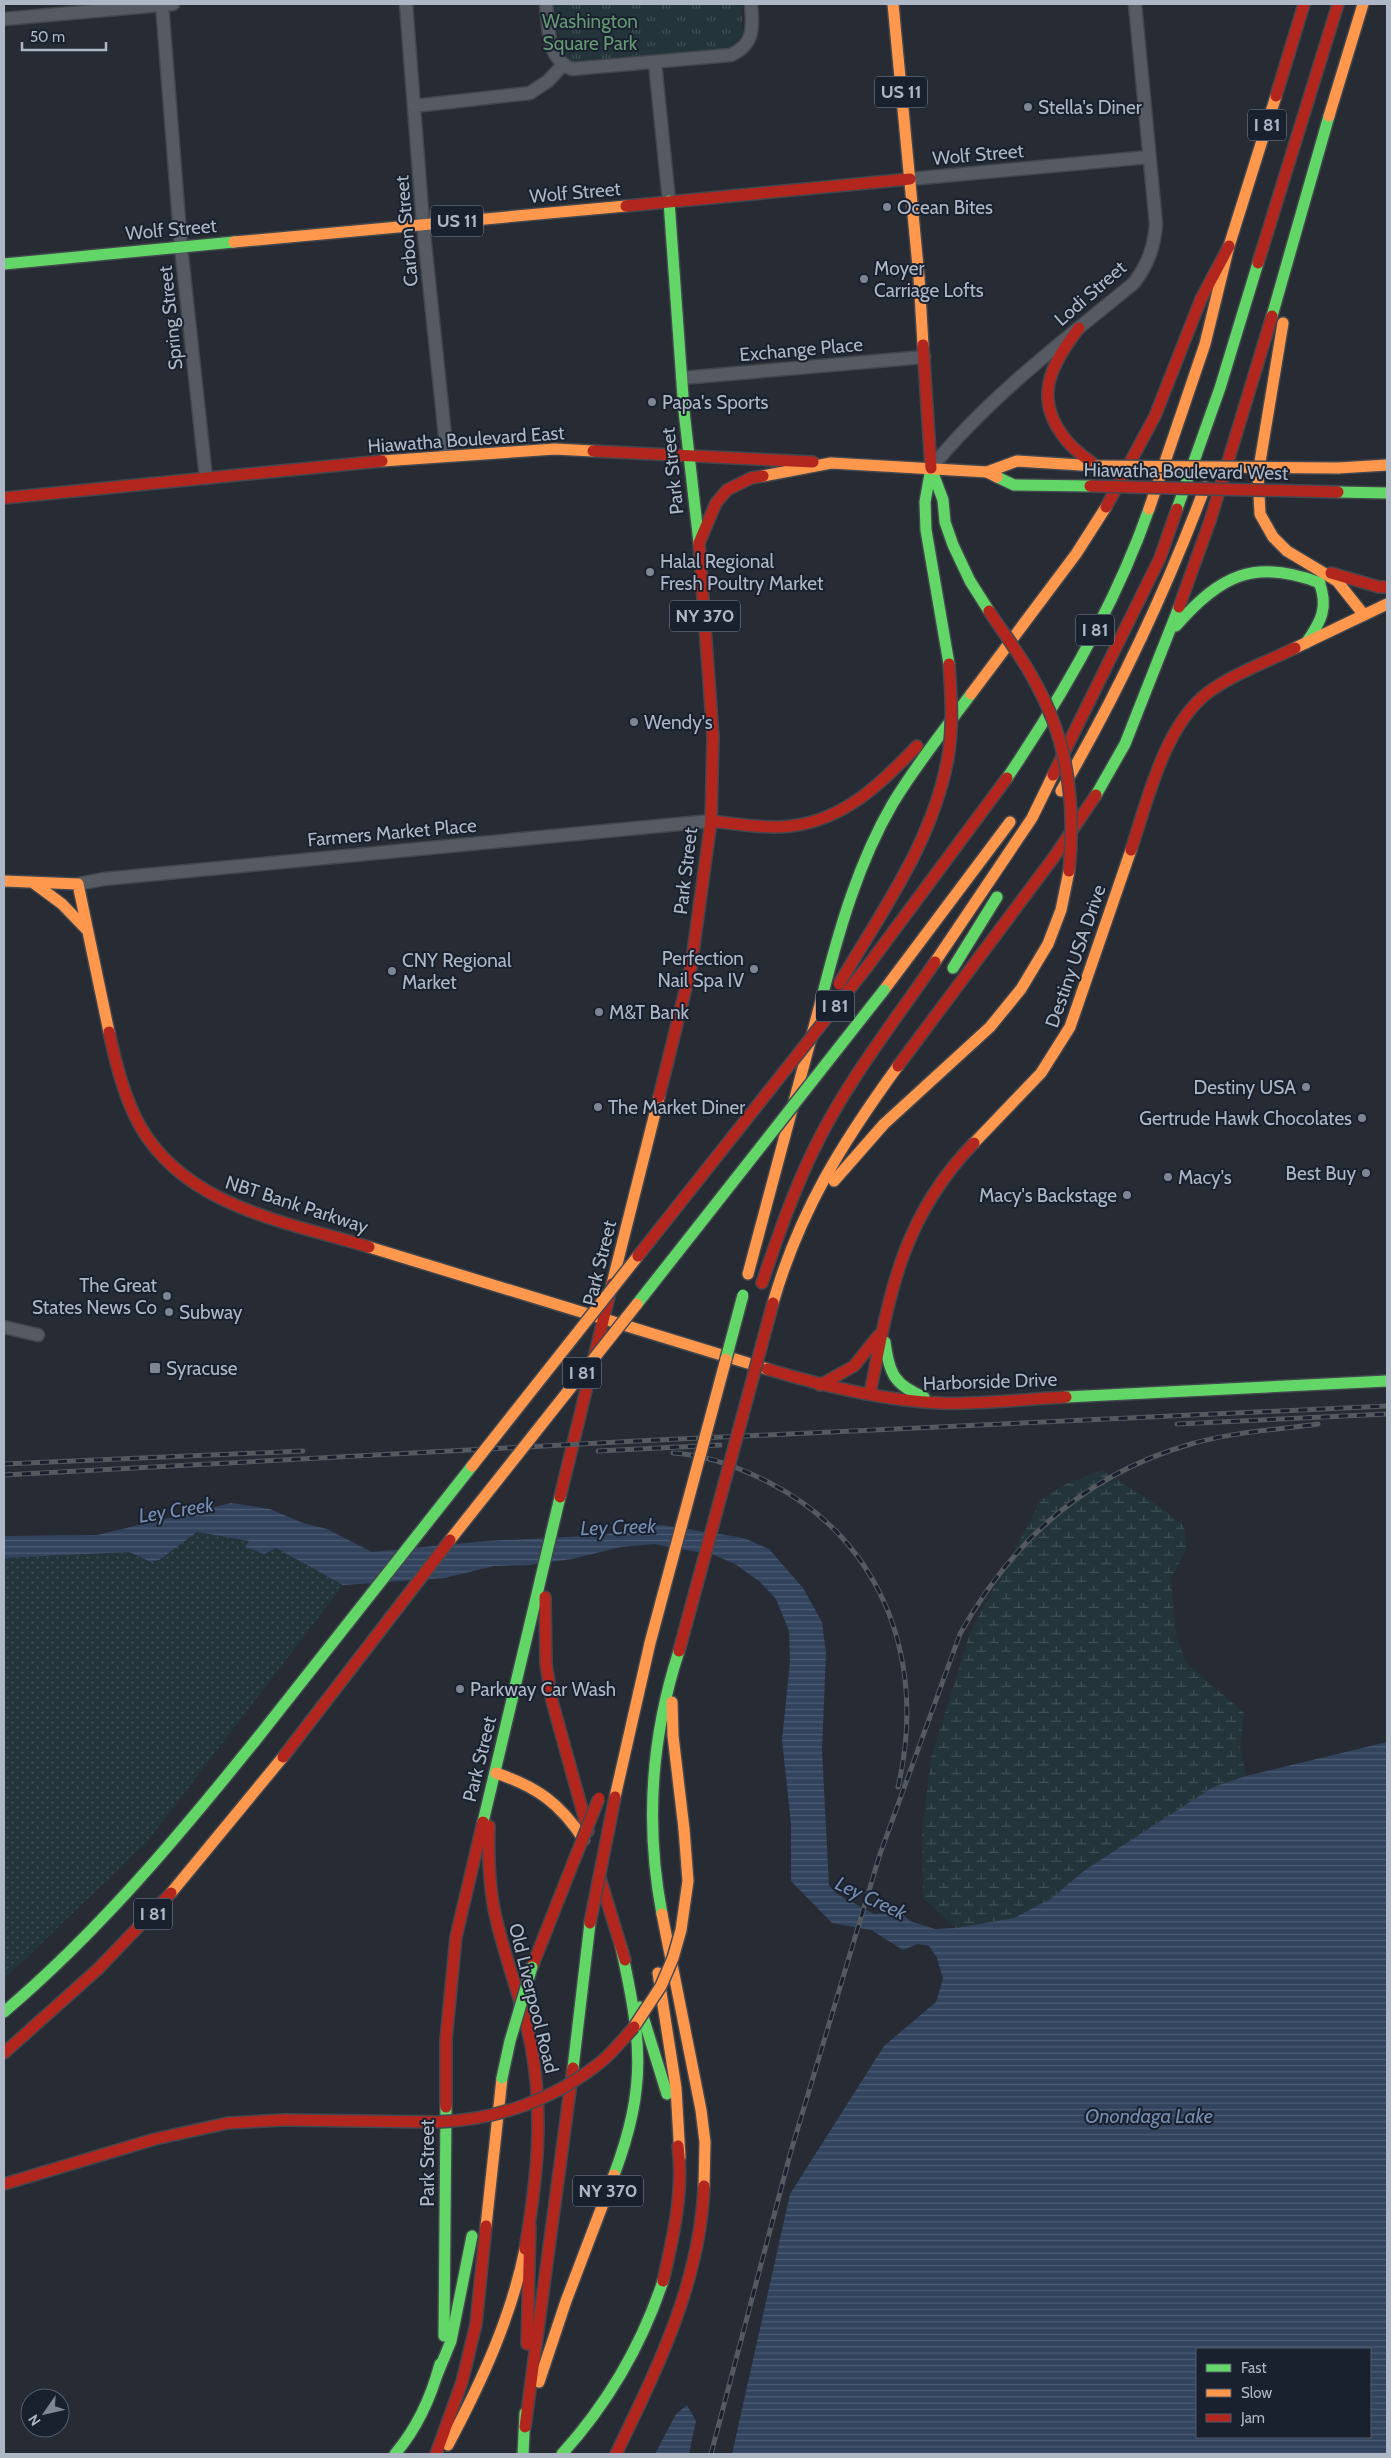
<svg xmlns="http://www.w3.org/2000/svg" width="1391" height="2458" font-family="Cabin,sans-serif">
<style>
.grass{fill:url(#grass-dots)}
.wetland{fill:url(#wetland-marsh)}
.park{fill:url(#park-tufts)}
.water{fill:url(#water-rules);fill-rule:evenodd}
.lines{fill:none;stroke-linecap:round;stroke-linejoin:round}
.street-casing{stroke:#42464d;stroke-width:15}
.fast-casing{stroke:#42464d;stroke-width:14}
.slow-casing{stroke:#42464d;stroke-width:14}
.jam-casing{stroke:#42464d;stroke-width:14}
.street{stroke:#565a62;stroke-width:12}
.fast{stroke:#63d668;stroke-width:11}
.slow{stroke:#ff974d;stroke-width:11}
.jam{stroke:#b3261e;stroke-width:11}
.rail-casing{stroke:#555960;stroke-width:5}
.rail{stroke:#19212f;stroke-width:3;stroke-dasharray:9;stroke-linecap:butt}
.fast-bridge-casing{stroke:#434851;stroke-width:14;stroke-linecap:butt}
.slow-bridge-casing{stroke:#434851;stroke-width:14;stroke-linecap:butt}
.jam-bridge-casing{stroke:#434851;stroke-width:14;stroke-linecap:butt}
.fast-bridge{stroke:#63d668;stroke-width:11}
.slow-bridge{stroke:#ff974d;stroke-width:11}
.jam-bridge{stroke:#b3261e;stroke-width:11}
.poi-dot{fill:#7e8693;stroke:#19212f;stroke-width:2}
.labels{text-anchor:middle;stroke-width:4;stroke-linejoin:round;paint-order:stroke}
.shield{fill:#19212f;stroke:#818a99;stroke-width:1}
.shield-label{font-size:18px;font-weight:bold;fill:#aeb7c6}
.park-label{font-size:19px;fill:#659873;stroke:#19212f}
.poi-label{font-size:19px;fill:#aeb7c6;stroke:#19212f;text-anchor:start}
.street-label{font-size:19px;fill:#aeb7c6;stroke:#19212f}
.water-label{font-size:20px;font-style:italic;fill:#758cb0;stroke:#19212f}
</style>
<defs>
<pattern id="grass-dots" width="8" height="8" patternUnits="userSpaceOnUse" patternTransform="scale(1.25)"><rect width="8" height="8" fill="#23353a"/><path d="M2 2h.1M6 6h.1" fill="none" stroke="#405055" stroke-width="1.8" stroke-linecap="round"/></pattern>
<pattern id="wetland-marsh" width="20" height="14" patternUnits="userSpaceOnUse" patternTransform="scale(1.25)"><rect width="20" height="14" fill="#23353a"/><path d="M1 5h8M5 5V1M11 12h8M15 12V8" fill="none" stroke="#405055"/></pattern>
<pattern id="park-tufts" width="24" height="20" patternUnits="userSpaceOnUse" patternTransform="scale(1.25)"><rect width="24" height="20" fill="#23353a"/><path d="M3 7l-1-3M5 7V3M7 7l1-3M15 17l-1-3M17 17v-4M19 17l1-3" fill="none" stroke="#405055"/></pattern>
<pattern id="water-rules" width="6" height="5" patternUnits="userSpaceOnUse" patternTransform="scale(1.25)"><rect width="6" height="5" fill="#32435e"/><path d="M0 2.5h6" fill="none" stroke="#4d5c74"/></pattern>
</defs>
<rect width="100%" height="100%" fill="#262b34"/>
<polygon class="grass" points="197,1532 249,1541 245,1546 276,1548 343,1585 147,1842 4,1979 4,1558 129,1552 151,1562"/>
<polygon class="wetland" points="1102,1470 1159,1506 1184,1526 1186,1549 1171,1579 1176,1636 1186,1663 1244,1713 1240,1747 1246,1776 1213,1787 1085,1870 1052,1898 1014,1918 956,1928 923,1898 922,1831 931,1758 970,1633 1041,1500 1066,1484"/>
<polygon class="park" points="554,4 741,4 743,32 731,48 720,50 572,61 561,53"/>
<g class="water">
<path d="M231,1503L270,1509L303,1523L327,1529L372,1552L486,1541L605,1535L626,1528L662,1525L744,1538L769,1549L803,1588L822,1622L826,1653L822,1750L829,1885L837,1894L874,1914L900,1912L910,1921L935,1929L956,1928L1014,1918L1052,1898L1085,1870L1213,1787L1246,1776L1387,1742V2454H732L790,2194L884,2046L936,2002L943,1979L937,1958L929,1946L918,1944L903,1950L871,1930L832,1923L791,1881V1824L782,1740L790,1661L789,1631L776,1599L760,1582L735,1564L714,1555L654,1544L621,1547L572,1559L529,1565L494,1566L445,1578L343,1585L276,1548L264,1554L245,1547L249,1541L197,1532L159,1560L151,1562L129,1552L4,1558V1536L97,1535ZM1197,2349H1370V2437H1197Z"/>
<polygon points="687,2405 696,2421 689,2454 655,2454 676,2414"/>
</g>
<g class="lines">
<g class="street-casing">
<g id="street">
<polyline points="162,4 181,247 206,478"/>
<polyline points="406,4 423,224 447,455"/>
<path d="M546,4C549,28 546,58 572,69L731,55C755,44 753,26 751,4"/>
<polyline points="4,19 173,4"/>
<polyline points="655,63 669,201"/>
<polyline points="414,106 530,93 548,81 563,65"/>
<polyline points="910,179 1149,157"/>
<polyline points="682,378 924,357"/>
<path d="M931,468C989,397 1063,341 1134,283C1148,264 1154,248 1156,224L1135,4"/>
<polyline points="78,884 104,879 711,821"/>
<polyline points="4,1327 38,1335"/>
</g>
</g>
<g class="fast-casing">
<g id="fast">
<polyline points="669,201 684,411 699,543"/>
<polyline points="4,264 234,242"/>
<polyline points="1272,316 1329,116"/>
<polyline points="931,468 925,502 926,530 949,664"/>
<polyline points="931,468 943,500 945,522 953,545 970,581 989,611"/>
<polyline points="997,477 1014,485 1090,486"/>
<polyline points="1338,492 1387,493"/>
<polyline points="1177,509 1220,388 1258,263"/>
<path d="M1176,626C1220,575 1255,558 1320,583"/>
<path d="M1306,643C1321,622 1329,607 1319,582"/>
<path d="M1007,778C1061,698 1117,601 1149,509"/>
<polyline points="1096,795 1125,744 1179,607"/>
<polyline points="953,968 997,897"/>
<path d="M822,997C839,930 858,863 893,803C916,765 944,730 971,694"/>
<path d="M885,1342C889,1373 894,1385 924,1397"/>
<polyline points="1066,1397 1387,1381"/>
<polyline points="483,1822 560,1497"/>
<path d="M662,1914C645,1825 651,1737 679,1651"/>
<polyline points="640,2007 667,2094"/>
<path d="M4,2012C99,1931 177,1838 255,1741"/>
<polyline points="573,2068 590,1923"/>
<path d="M614,2175C648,2084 641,2039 621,1947"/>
<polyline points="444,2336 446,2107"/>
<polyline points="437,2375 451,2341 472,2236"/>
<path d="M395,2454C418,2427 431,2398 440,2364"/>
<polyline points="523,2454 525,2413"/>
<path d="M562,2454C609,2402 641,2347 663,2281"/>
</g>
</g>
<g class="slow-casing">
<g id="slow">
<polyline points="893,4 919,277 923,345"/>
<polyline points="1329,116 1363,4"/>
<polyline points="234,242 626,206"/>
<polyline points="1283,323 1258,474 1260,514 1273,537 1287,551 1337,581 1364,615"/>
<polyline points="382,461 555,449 593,451"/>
<polyline points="1338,468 1387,465"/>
<polyline points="987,472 1017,461 1096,466"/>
<polyline points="763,476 831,463 987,472 997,477"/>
<polyline points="1149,509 1205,344 1229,246 1276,96"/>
<polyline points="1295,648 1387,604"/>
<polyline points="971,694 1076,554 1106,507"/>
<path d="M1061,791C1118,693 1165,593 1205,487"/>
<polyline points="4,881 78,884 109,1032"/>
<polyline points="35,884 62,904 86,929"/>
<polyline points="935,962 1032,818 1053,775"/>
<polyline points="884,990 1010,822"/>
<polyline points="974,1143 1041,1073 1070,1027 1131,850"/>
<polyline points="834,1181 884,1124 990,1027 1021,989 1048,944"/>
<polyline points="369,1247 767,1369"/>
<polyline points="748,1274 822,997"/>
<polyline points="612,1284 659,1097"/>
<path d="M773,1303C800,1210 842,1143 898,1066"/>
<polyline points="672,1702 673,1736 684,1829"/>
<path d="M496,1773C537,1787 560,1803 584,1840"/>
<polyline points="615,1797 650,1643"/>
<polyline points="171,1893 283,1757"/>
<polyline points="662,1914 701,2110 705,2142 704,2186"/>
<polyline points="658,1973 676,2088 680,2157"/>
<polyline points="486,2226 502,2078"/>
<polyline points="539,2382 566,2301 614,2175"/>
<path d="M448,2445C481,2383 511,2318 525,2249"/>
</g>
</g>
<g class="jam-casing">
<g id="jam">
<polyline points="1276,96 1304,4"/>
<polyline points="626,206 910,179"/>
<polyline points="1258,263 1338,4"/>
<path d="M1079,328C1050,366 1032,399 1067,441C1075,451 1086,458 1096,466"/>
<polyline points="923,345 931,468"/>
<polyline points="593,451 813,462"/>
<polyline points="4,498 382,461"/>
<polyline points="1106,507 1155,416 1201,299 1229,246"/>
<polyline points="1331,573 1379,587 1387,587"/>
<polyline points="1179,607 1210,521 1272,316"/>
<polyline points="1053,775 1160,558 1177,509"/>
<polyline points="711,821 713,737 699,543 716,503 727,490 751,478 763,476"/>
<path d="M711,821C737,824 765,829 791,826C844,820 882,783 917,746"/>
<path d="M1131,850C1148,799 1166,717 1216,687C1240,671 1269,661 1295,648"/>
<polyline points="867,967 1007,778"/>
<path d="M109,1032C116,1064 124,1097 140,1126C186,1207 287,1222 369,1247"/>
<polyline points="898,1066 1054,857 1096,795"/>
<polyline points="659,1097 691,967 711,821"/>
<path d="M762,1283C778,1236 794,1189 816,1145C848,1080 894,1022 935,962"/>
<path d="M767,1369C823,1386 880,1400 939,1403C981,1405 1024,1399 1066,1397"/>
<polyline points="820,1385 854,1366 878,1336"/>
<path d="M870,1394C889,1296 901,1218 974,1143"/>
<polyline points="560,1497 612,1284"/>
<polyline points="545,1597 546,1664 552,1701 588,1831"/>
<path d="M489,1826C488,1854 489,1882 494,1909C503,1955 522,1999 531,2045C544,2114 537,2181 525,2249"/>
<polyline points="600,1878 625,1960"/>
<polyline points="532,1967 573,1863"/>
<polyline points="4,2053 98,1969 171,1893"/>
<polyline points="446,2107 446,2039 456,1937 483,1822"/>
<polyline points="4,2184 155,2139 228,2123 284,2120"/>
<path d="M663,2281C673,2238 684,2191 678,2146"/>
<polyline points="527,2344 530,2226"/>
<polyline points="525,2427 573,2068"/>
<polyline points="436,2454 462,2382 476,2324 486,2226"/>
<path d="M616,2454C657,2369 700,2283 704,2186"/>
</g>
</g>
<use href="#street" class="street"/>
<use href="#fast" class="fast"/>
<use href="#slow" class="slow"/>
<use href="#jam" class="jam"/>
<g class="rail-casing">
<g id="rail">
<polyline points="1177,1424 1387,1414"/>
<polyline points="598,1451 720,1445"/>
<path d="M673,1453C708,1455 739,1467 770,1483C885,1542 927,1665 898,1787"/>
<polyline points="4,1464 303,1451"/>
<polyline points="4,1475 636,1441 1387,1406"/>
<path d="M711,2454L791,2151L880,1854L960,1634C1012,1540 1086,1474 1191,1444C1232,1432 1276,1430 1318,1424"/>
</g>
</g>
<use href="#rail" class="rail"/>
<g class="fast-bridge-casing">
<g id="fast-bridge">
<polyline points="637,1304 884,990"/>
<polyline points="726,1359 743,1295"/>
<polyline points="255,1741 472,1466"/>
<polyline points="502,2078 510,2041 532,1967"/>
</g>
</g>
<g class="slow-bridge-casing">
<g id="slow-bridge">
<polyline points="1096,466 1338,468"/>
<polyline points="1048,944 1061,910 1069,871"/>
<polyline points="472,1466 638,1256"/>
<polyline points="450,1540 637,1304"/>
<polyline points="650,1643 726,1359"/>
<polyline points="634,2027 661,1986 673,1958 681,1930 688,1881 684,1829"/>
</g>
</g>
<g class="jam-bridge-casing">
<g id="jam-bridge">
<polyline points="1090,486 1338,492"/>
<path d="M989,611C1004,634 1022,657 1035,682C1068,740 1076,804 1069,871"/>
<path d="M839,984C882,911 936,837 949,751C953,723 951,693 949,664"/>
<polyline points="638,1256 867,967"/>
<polyline points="679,1651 773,1303"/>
<polyline points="283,1757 450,1540"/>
<polyline points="573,1863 599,1798"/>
<polyline points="590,1923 615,1797"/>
<path d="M284,2120L437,2122C495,2120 551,2101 597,2065C611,2055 623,2039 634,2027"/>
</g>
</g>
<use href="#fast-bridge" class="fast-bridge"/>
<use href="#slow-bridge" class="slow-bridge"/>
<use href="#jam-bridge" class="jam-bridge"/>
</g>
<g class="poi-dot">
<circle cx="1028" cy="107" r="5"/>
<circle cx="887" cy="207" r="5"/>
<circle cx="864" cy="279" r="5"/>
<circle cx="652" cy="402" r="5"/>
<circle cx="650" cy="572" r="5"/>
<circle cx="634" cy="722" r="5"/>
<circle cx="754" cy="969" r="5"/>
<circle cx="392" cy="971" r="5"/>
<circle cx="599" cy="1012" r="5"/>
<circle cx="1306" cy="1087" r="5"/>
<circle cx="598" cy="1107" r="5"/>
<circle cx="1362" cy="1118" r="5"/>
<circle cx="1366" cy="1173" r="5"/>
<circle cx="1168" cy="1177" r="5"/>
<circle cx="1127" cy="1195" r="5"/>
<circle cx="167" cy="1296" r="5"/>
<circle cx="169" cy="1312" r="5"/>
<rect x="149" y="1362" width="12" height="12" rx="2.5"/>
<circle cx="460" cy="1689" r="5"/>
</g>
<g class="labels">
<g class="shield">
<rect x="875" y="76.5" width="52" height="31" rx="4"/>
<rect x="1248" y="109.5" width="38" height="31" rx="4"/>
<rect x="431" y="205.5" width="52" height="31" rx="4"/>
<rect x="670" y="600.5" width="70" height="31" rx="4"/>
<rect x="1076" y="614.5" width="38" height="31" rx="4"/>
<rect x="816" y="990.5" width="38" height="31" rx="4"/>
<rect x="563" y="1357.5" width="38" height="31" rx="4"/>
<rect x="134" y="1898.5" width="38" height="31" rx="4"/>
<rect x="573" y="2175.5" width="70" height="31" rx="4"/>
</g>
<g class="shield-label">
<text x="901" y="98">US 11</text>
<text x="1267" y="131">I 81</text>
<text x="457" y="227">US 11</text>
<text x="705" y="622">NY 370</text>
<text x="1095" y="636">I 81</text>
<text x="835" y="1012">I 81</text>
<text x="582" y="1379">I 81</text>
<text x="153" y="1920">I 81</text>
<text x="608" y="2197">NY 370</text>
</g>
<g class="park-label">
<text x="590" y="28">Washington<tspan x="590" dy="22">Square Park</tspan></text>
</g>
<g class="poi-label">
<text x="1038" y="114">Stella's Diner</text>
<text x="897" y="214">Ocean Bites</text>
<text x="874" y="275">Moyer<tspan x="874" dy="22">Carriage Lofts</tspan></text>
<text x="662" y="409">Papa's Sports</text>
<text x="660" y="568">Halal Regional<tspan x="660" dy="22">Fresh Poultry Market</tspan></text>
<text x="644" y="729">Wendy's</text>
<text x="744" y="965" text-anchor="end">Perfection<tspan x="744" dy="22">Nail Spa IV</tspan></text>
<text x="402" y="967">CNY Regional<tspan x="402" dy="22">Market</tspan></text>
<text x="609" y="1019">M&amp;T Bank</text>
<text x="1296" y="1094" text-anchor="end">Destiny USA</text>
<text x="608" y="1114">The Market Diner</text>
<text x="1352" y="1125" text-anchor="end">Gertrude Hawk Chocolates</text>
<text x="1356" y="1180" text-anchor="end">Best Buy</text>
<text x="1178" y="1184">Macy's</text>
<text x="1117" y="1202" text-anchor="end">Macy's Backstage</text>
<text x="157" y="1292" text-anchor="end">The Great<tspan x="157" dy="22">States News Co</tspan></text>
<text x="179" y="1319">Subway</text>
<text x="166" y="1375">Syracuse</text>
<text x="470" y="1696">Parkway Car Wash</text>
</g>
<g class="street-label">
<text transform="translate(978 154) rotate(-5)" y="7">Wolf Street</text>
<text transform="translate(575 192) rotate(-5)" y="7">Wolf Street</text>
<text transform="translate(171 229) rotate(-5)" y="7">Wolf Street</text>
<text transform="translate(406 231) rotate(-95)" y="7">Carbon Street</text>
<text transform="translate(1090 293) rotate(-41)" y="7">Lodi Street</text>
<text transform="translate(170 318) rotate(-96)" y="7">Spring Street</text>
<text transform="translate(801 349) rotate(-5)" y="7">Exchange Place</text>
<text transform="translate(466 439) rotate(-4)" y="7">Hiawatha Boulevard East</text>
<text transform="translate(672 471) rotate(-96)" y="7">Park Street</text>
<text transform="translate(1186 471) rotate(1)" y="7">Hiawatha Boulevard West</text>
<text transform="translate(392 832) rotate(-5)" y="7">Farmers Market Place</text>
<text transform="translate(685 871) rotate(-83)" y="7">Park Street</text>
<text transform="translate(1075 956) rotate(-71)" y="7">Destiny USA Drive</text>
<text transform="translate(297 1204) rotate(18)" y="7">NBT Bank Parkway</text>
<text transform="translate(599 1263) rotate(-76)" y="7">Park Street</text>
<text transform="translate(990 1381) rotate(-2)" y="7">Harborside Drive</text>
<text transform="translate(479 1759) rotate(-76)" y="7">Park Street</text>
<text transform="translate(534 1998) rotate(76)" y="7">Old Liverpool Road</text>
<text transform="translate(427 2163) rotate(-90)" y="7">Park Street</text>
</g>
<g class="water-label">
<text transform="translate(176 1510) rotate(-9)" y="7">Ley Creek</text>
<text transform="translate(618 1527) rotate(-2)" y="7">Ley Creek</text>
<text transform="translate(871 1898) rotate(25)" y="7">Ley Creek</text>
<text x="1149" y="2123">Onondaga Lake</text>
</g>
</g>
<rect width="1391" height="2458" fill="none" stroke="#aeb7c6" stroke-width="10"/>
<rect x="1196" y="2348" width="175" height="90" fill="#19212f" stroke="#555d6b"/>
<rect x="1206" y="2364" width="25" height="8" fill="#63d668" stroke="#555d6b"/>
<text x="1241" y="2373" font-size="15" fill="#aeb7c6">Fast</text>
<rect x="1206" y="2389" width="25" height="8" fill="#ff974d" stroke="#555d6b"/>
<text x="1241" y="2398" font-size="15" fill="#aeb7c6">Slow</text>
<rect x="1206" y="2414" width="25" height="8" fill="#b3261e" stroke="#555d6b"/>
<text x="1241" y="2423" font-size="15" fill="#aeb7c6">Jam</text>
<g transform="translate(45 2413) rotate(236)"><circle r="24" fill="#19212f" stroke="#555d6b"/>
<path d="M0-4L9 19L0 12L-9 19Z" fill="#7e8693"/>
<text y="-8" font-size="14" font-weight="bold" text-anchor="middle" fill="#aeb7c6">N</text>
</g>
<path d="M22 42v8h84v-8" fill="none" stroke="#aeb7c6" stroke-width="2.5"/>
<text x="30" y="42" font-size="15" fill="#aeb7c6" stroke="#19212f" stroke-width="4" paint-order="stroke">50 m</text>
</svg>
